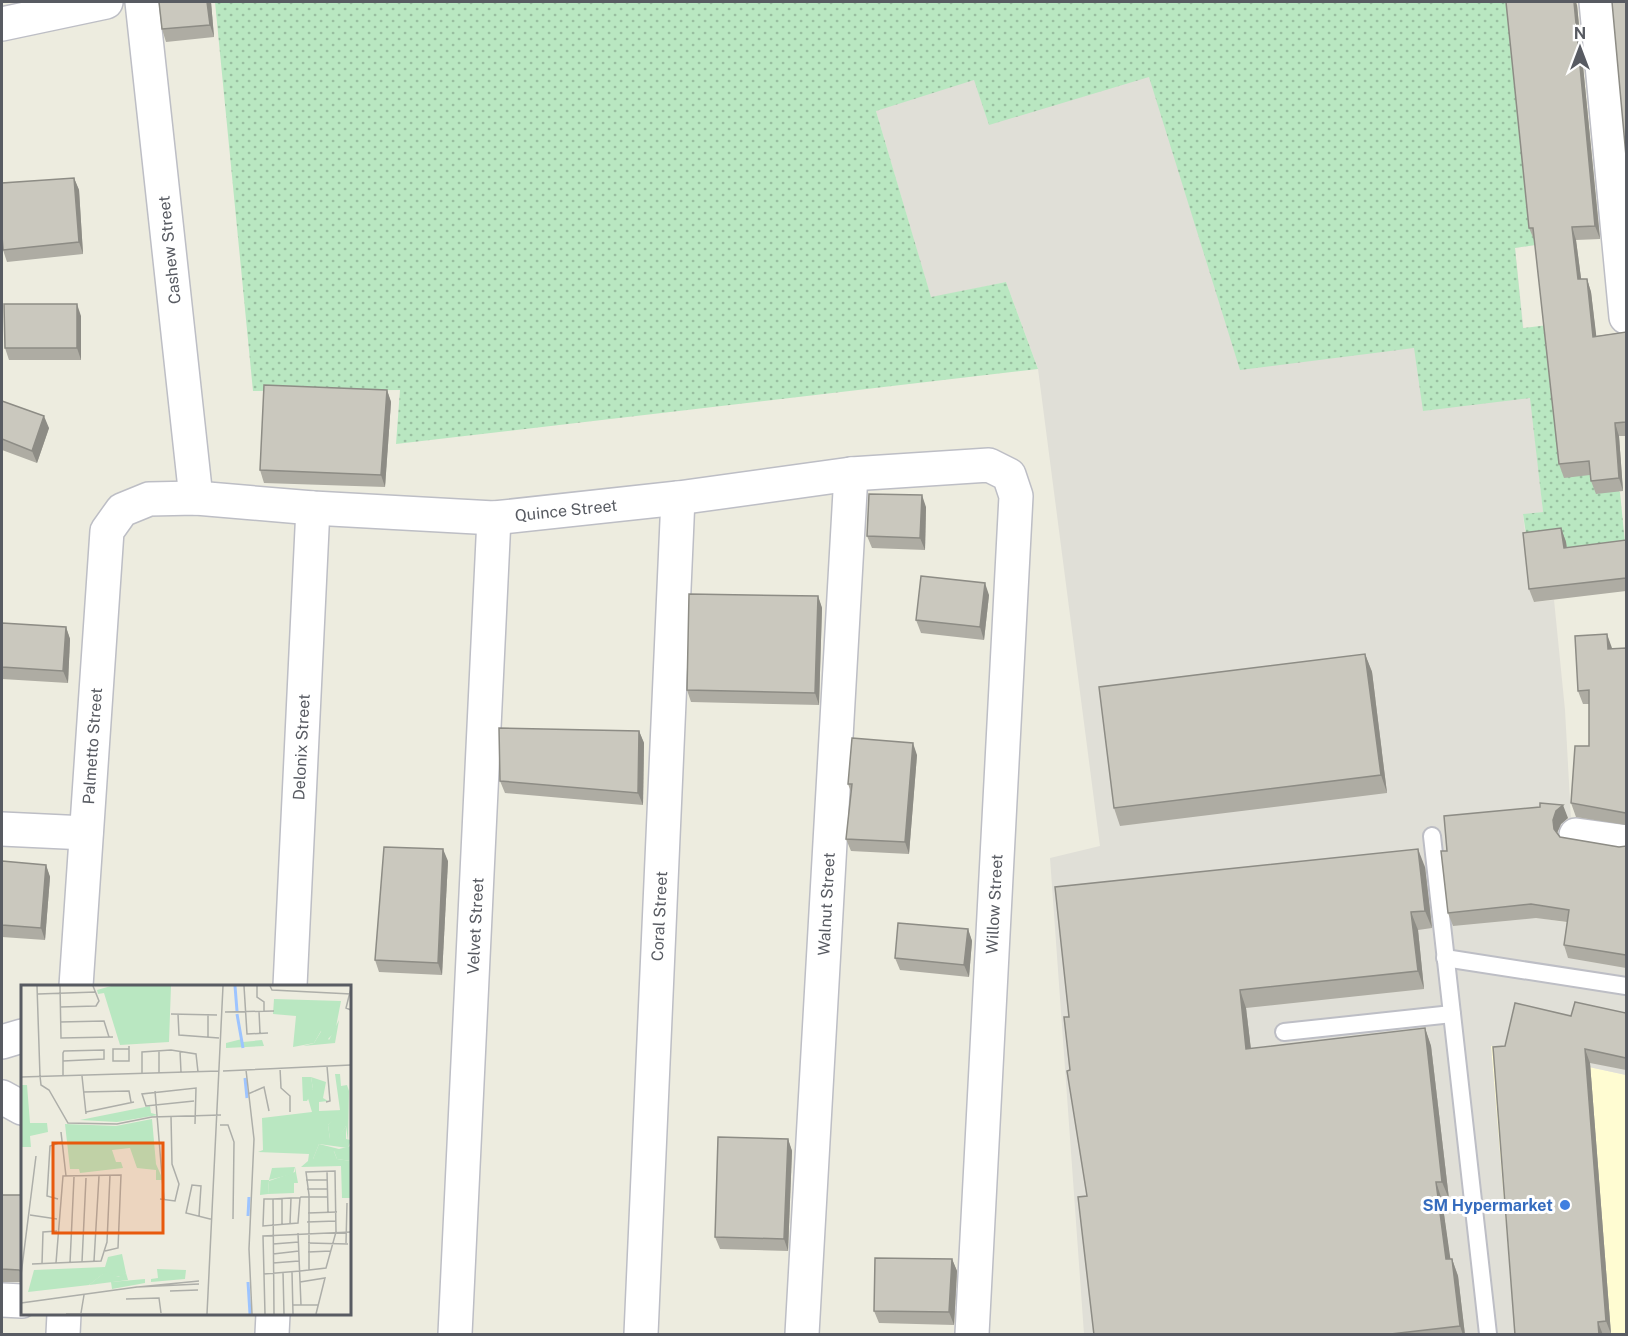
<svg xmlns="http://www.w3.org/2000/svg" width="1628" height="1336" font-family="'Public Sans',sans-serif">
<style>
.commercial{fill:#fffcd2}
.industrial{fill:#e0dfd7}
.grass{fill:url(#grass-dots)}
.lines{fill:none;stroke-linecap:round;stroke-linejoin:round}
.service-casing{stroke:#bdbec5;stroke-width:20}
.minor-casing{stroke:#bdbec5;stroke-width:36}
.service{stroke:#fff;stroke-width:16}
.minor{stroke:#fff;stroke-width:33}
.wall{fill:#aeaca3}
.shaded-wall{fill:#8d8c85}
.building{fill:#cac8be;stroke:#8d8c85;stroke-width:1.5}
.shop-dot{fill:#3f7fe0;stroke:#fff;stroke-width:2}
.labels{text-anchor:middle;stroke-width:6;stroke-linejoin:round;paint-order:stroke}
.street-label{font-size:16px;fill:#585b62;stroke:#fff}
.shop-label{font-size:16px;font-weight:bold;fill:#366cbe;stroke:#fff;text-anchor:end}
.inset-river{fill:none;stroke:#9dc4ff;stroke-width:3}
.inset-road{fill:none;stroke:#adaea9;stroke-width:1.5}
.view{fill:#e8590c;fill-opacity:0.15;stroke:#e8590c;stroke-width:3}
.inset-edge{fill:none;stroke:#585b62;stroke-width:3}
</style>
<defs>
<pattern id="grass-dots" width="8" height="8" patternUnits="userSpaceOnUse" patternTransform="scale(1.5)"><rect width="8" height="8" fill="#b9e7c1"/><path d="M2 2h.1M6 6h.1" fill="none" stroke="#99bea0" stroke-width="1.8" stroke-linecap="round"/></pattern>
</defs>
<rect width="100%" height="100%" fill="#edecdf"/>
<polygon class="commercial" points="1491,1046 1626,1075 1626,1334 1515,1334"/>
<polygon class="industrial" points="844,2 1523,130 1535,245 1515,248 1543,512 1523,515 1534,602 1554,600 1565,710 1571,819 1545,817 1539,918 1626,932 1626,1075 1491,1046 1515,1334 1084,1334 1050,858 1100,846 1038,369 1006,282 931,298"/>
<polygon class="grass" points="215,2 1510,2 1535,245 1515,248 1523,328 1548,325 1594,474 1620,492 1626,554 1528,547 1523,514 1543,512 1530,398 1423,411 1414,348 1240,370 1149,77 989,125 974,80 876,111 931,297 1006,282 1038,369 396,444 400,390 253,391"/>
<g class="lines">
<g class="service-casing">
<g id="service">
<polyline points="1432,836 1488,1334"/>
<polyline points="1445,958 1626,986"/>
<polyline points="1284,1032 1452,1014"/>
</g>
</g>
<g class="minor-casing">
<g id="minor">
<polyline points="142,2 196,498"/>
<polyline points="1596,2 1626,317"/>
<polyline points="2,24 106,2"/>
<polyline points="2,829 86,833"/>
<polyline points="1576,835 1626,842"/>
<polyline points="76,986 107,531 122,510 149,499 196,498 313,508 494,518 678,498 851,474 989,465 1009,475 1016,496 972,1334"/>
<polyline points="290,986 313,508"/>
<polyline points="2,1042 22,1036"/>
<polyline points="2,1097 22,1108"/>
<polyline points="2,1300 22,1301"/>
<polyline points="63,1334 64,1314"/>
<polyline points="272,1334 273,1314"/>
<polyline points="455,1334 494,518"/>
<polyline points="641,1334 678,498"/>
<polyline points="802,1334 851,474"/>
</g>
</g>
<use href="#service" class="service"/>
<use href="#minor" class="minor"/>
</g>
<g class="wall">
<polygon points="159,2 211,2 214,37 166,42 162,29"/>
<polygon points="1577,5 1600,239 1576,240 1581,279 1587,279 1591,292 1596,336 1626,332 1626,436 1619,436 1623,491 1596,494 1591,481 1590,475 1564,478 1559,464 1535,242 1529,228"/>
<polygon points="74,178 79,190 83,254 7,262 3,250"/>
<polygon points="81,316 81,360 9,360 5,348"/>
<polygon points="387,390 391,402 385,487 264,483 260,470"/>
<polygon points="2,401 49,428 37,463 2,450"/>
<polygon points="926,507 925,550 872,548 867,536"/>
<polygon points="1561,528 1566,542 1567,548 1626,540 1626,591 1534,602 1529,589"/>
<polygon points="989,595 984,640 921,633 916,620"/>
<polygon points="818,596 822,608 819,705 691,702 687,690"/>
<polygon points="2,623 66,627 70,639 68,683 2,679"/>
<polygon points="1626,648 1626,825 1576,817 1571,803 1589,746 1589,704 1583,704 1578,691 1612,649"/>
<polygon points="1365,654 1372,672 1387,793 1120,826 1114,808"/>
<polygon points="639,731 644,743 643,805 505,793 500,781"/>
<polygon points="917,755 909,854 851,851 846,839 851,792 848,784"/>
<polygon points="1568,818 1561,824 1557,833 1560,837 1619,847 1626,846 1626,968 1568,958 1564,945 1567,922 1536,918 1453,926 1448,913 1447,851"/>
<polygon points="2,861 46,865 50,877 45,940 2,937"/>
<polygon points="448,861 442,975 379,972 375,960"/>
<polygon points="1425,867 1432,928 1418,930 1424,989 1246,1008 1251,1049 1425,1028 1431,1046 1449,1199 1442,1200 1450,1259 1452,1259 1458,1276 1465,1335 1094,1335 1087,1196 1070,1070 1069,1017"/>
<polygon points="968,929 972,941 969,977 900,970 895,958"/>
<polygon points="1626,1013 1626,1070 1590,1063 1611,1334 1515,1335 1505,1046 1571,1016"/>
<polygon points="788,1139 792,1151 788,1251 720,1249 715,1237"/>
<rect x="2" y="1195" width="20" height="87"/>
<polygon points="952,1259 957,1271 954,1325 879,1323 874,1311"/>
</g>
<g class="shaded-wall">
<polygon points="207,2 211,2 214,37 210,25"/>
<polygon points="1574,2 1576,2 1577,5 1600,239 1595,226"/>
<polygon points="74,178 79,190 83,254 79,242"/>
<polygon points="1572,227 1576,240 1583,293 1578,279"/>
<polygon points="1587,279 1591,292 1598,350 1593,337"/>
<polygon points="77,304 81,316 81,360 77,348"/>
<polygon points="387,390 391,402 385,487 381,475"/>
<polygon points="44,416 49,428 37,463 32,451"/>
<polygon points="1615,423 1619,436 1623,491 1619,478"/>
<polygon points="922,495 926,507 925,550 920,538"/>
<polygon points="1561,528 1566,542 1568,562 1564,548"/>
<polygon points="985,583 989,595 984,640 980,627"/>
<polygon points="818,596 822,608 819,705 815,693"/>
<polygon points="66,627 70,639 68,683 63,671"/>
<polygon points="1607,634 1612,648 1613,662 1608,649"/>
<polygon points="1365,654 1372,672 1387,793 1381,775"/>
<polygon points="639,731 644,743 643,805 638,793"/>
<polygon points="913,743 917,755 909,854 905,842"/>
<polygon points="1563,805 1568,818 1561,824 1557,833 1554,829 1553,820 1556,811"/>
<polygon points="443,849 448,861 442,975 438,963"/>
<polygon points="1418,849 1425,867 1432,928 1425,911"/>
<polygon points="46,865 50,877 45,940 41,928"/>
<polygon points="1411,912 1418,930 1424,989 1418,971"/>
<polygon points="968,929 972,941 969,977 964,965"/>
<polygon points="1240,990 1246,1008 1253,1067 1246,1049"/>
<polygon points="1425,1028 1431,1046 1449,1199 1442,1182"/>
<polygon points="1585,1049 1590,1063 1611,1334 1606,1321"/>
<polygon points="788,1139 792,1151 788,1251 784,1239"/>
<polygon points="1436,1182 1442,1200 1453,1277 1446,1259"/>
<polygon points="952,1259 957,1271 954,1325 949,1312"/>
<polygon points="1452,1259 1458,1276 1465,1335 1463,1335 1460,1326"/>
<polygon points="1598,1322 1603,1335 1599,1335"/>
</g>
<g class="building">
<polygon points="159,2 207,2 210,25 162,29"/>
<polygon points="1506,2 1574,2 1595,226 1572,227 1578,279 1587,279 1593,337 1626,332 1626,422 1615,423 1619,478 1591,481 1589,461 1559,464 1533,228 1529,228"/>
<polygon points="1612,2 1626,2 1626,156"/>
<polygon points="74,178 79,242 3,250 2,236 2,183"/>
<polygon points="4,304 77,304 77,348 5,348"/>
<polygon points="264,385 387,390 381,475 260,470"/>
<polygon points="2,401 44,416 32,451 2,439"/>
<polygon points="869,494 922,495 920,538 867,536"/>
<polygon points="1561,528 1564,548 1626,540 1626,578 1529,589 1523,533"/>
<polygon points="921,576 985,583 980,627 916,620"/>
<polygon points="689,594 818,596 815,693 687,690"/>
<polygon points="2,623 66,627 63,671 2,667"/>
<polygon points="1607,634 1608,649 1626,648 1626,813 1571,803 1575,746 1589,746 1589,690 1578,691 1575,636"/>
<polygon points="1365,654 1381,775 1114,808 1099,687"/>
<polygon points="499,728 639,731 638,793 500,781"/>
<polygon points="852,738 913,743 905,842 846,839 852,784 848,784"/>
<polygon points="1540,803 1563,805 1556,811 1553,820 1554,829 1560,837 1619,847 1626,846 1626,955 1564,945 1569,910 1531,904 1448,913 1441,851 1447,851 1444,816 1540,807"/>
<polygon points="384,847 443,849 438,963 375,960"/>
<polygon points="1418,849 1425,911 1411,912 1418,971 1240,990 1246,1049 1425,1028 1442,1182 1436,1182 1446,1259 1452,1259 1460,1326 1382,1335 1094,1335 1078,1197 1087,1196 1067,1071 1070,1070 1064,1017 1069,1017 1055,887"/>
<polygon points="2,861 46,865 41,928 2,925"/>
<polygon points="898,923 968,929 964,965 895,958"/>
<polygon points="1575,1002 1626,1013 1626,1058 1585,1049 1606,1321 1598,1322 1599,1335 1515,1335 1493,1047 1505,1046 1515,1003 1571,1016"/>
<polygon points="718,1137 788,1139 784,1239 715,1237"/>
<polygon points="2,1195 22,1195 22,1272 19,1270 2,1269"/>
<polygon points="875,1258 952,1259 949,1312 874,1311"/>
</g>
<circle class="shop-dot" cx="1565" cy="1205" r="6"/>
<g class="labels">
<g class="street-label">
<text transform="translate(169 250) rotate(-96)" y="6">Cashew Street</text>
<text transform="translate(566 510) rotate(-6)" y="6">Quince Street</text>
<text transform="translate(92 746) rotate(-86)" y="6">Palmetto Street</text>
<text transform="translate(301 747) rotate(-87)" y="6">Delonix Street</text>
<text transform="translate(826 904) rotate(-87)" y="6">Walnut Street</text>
<text transform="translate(994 904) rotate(-87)" y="6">Willow Street</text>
<text transform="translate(659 916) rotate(-87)" y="6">Coral Street</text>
<text transform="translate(475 926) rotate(-87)" y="6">Velvet Street</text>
</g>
<g class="shop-label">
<text x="1553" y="1211">SM Hypermarket</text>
</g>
</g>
<g transform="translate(21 985)">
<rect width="330" height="330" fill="#edecdf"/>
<path d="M90,1H150L148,57L99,60L83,8L77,9L76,5ZM253,14L320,16L314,47L306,55L300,46L293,58L272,62L275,31L252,29ZM314,89H319L320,101L326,100L328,106L327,156L325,141L317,154H309L307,140L319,125ZM281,92H290L292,104L286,116H282ZM129,121L130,128L137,130L96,137L59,135ZM131,134L135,179L142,195H135V185L116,183L109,163L91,165L95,177H100L102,183L59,188L58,184H49L44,139L95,141ZM298,159L318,164L330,161V176L316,174L313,166L292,174ZM274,182L277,198H273V208L247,209L248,196L274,187ZM101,269L105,288L100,292L82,289L68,300L7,307L13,285L84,282L87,272ZM136,284L165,285L164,294L130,297V294L137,293ZM124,294V298L91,304L90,297Z" fill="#b9e7c1"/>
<path d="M318,35L314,58L282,61L293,58L301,45L308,55ZM221,54L222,57L241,55L243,61L205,63V58ZM290,92L305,97L302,113L307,116L298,117V126L322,125L307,140L309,154H316L325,141V154L330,155L327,163L298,159L292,174L307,163L312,164L316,174L330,176V213H321L320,181L280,182L287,176L288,169L237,167L242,165L241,133L291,127L286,110L292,104ZM274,182L272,189L248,195L247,209L239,210L240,195H248L251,183ZM84,287L98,292L105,288L107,295L68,300Z" fill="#b9e7c1"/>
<path d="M0,100H6L9,138H26L27,147L9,151L10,162H0Z" fill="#b9e7c1"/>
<path class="inset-river" d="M214,1L216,26M216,29L222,63M224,93L226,113M227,231L228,212M227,297L229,329"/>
<path class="inset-road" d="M16,1L19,91M39,1L40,53L92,52M223,1L226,49L247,48M236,1V12L243,17V26M249,1L251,5L330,9M330,3L325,23L330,25M17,9L75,7M39,22L75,21L78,16L72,1M238,26L239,48M204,27L253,26M150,29L196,30M157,29L158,50L198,53M39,37L83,36L88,52M187,53V29M108,61V76H92V64H108M138,66V88M159,66L160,87M259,83L260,103L269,111V127M225,85L233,154L228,264L231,329M202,86L330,80M121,88V67L150,65L175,69L177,87M19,91L20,100L28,105L47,138L96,139L131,132L200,130M42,91V68L43,66L83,65V74L42,76M61,91L65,129M0,92L198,86M134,106L143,215M62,107L108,106L110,117M227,109L243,102L248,126M173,116L125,121L121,109L175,103L174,139M305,117L309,116L306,81M65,127L113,117M199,140H207L213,157L212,234M40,147L45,191M306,186L307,227M285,195H306M286,204H306M261,213V240M279,213L277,238L242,241L243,214H252L270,213H279L280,212H306M37,214L26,211L29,161L41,157M139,214L154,216L158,199L151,179L150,131M252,214L253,329M287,228L316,227M9,230L36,234M178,231L180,201L171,200L165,228L189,234H191M286,237L315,236M269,239L270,213M277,248L280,320M287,258L327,259M325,258L326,218M252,259L278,257M287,267L310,266M252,269L278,266M73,276L78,191M61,277L65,193M35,278L42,191L100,190L97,263L84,266M49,278L53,192M252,278L278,276M11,279L80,276L86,257L89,190M21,279L22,247L36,246M262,287L263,329M271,287L272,329M243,289L279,286L288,285L305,283L315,247L314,186L285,187L288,210V285M0,290L15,171M279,297L304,293L295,329M117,302L178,296M149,306L177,305M105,314L138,313L140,328M0,318L116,302L178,299M272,320H297M60,328L63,310M45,329H89M186,329L202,1M244,329L242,251L330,247"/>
<path class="view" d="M32,158H142V248H32Z"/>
<rect width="330" height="330" class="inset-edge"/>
</g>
<rect width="1628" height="1336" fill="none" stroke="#585b62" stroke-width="6"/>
<g transform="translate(1580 48)" stroke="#ffffff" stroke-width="4.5" paint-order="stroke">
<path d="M0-4.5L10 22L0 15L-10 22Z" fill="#585b62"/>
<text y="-9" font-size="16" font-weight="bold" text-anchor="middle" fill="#585b62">N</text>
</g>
</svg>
